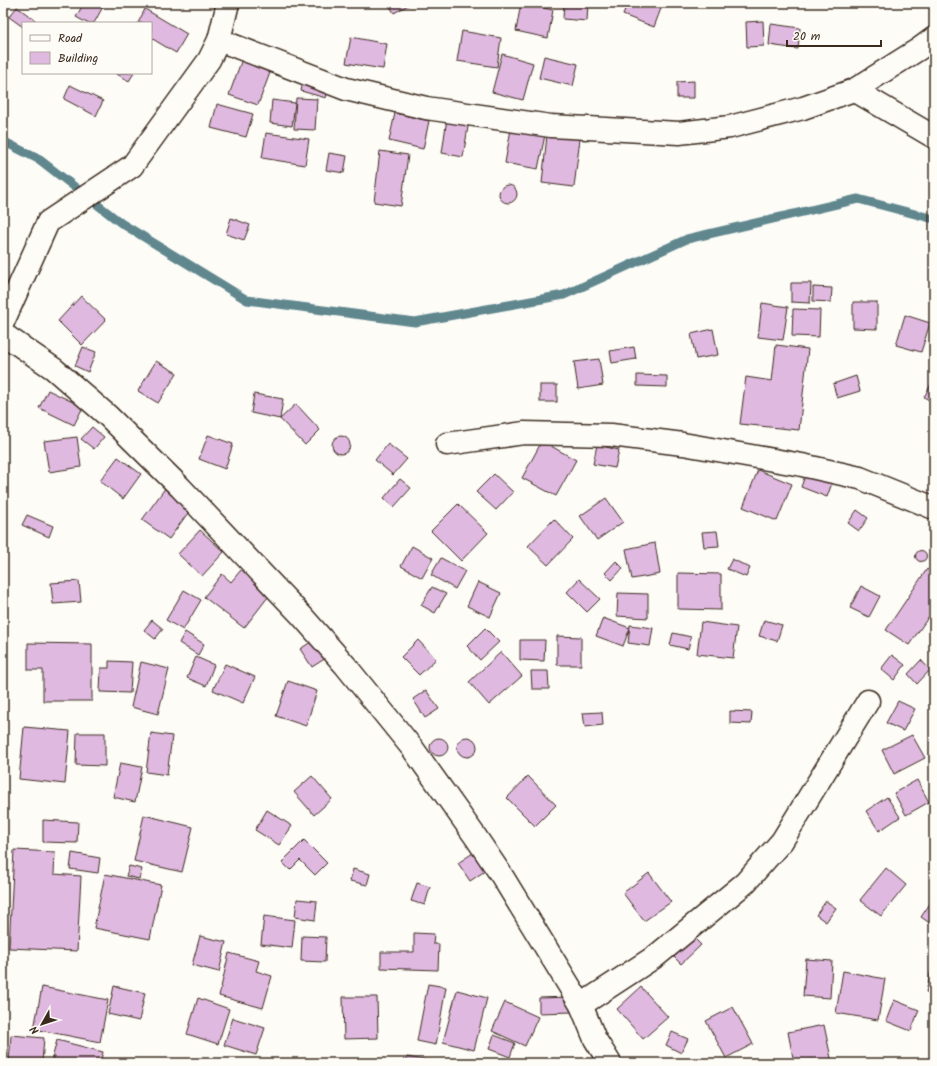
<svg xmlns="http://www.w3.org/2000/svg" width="937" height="1066" font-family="Kalam,sans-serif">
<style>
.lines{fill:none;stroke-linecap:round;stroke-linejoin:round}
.stream{stroke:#60878e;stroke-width:9}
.building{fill:#e0b9e1;stroke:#3b2a1e}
.minor-casing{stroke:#3b2a1e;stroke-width:25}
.minor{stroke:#fdfcf7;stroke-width:22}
</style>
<rect width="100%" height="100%" fill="#fdfcf7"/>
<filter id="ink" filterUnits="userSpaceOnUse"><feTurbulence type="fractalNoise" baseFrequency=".025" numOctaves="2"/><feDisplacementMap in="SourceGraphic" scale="8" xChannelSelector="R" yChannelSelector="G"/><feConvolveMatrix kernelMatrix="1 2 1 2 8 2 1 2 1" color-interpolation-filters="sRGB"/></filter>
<g filter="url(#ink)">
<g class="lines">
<polyline class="stream" points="3,141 40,160 121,223 247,300 415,322 564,295 687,239 858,199 934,219"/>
</g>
<g class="building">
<polygon points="84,3 105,3 94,23 87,23 76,17"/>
<polygon points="388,3 412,3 394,13"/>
<polygon points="521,3 553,10 548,38 516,31"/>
<polygon points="564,3 588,3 587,21 563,19"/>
<polygon points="627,3 663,3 654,27 623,15"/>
<polygon points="17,7 35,20 33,23 23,23 23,27 9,17"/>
<polygon points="145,9 187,34 176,53 151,38 151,23 138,23"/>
<polygon points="763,21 764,46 747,47 746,22"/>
<polygon points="771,24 800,28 798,49 769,45"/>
<polygon points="462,31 501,38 497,67 457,61"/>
<polygon points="351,37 387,44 383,69 346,63"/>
<polygon points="502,54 533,63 523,100 492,92"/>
<polygon points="544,56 578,64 573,86 539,78"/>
<polygon points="242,59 271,70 258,105 229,95"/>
<polygon points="115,73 134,73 129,81"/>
<polygon points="694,81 694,98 677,98 677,82"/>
<polygon points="303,82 328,88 326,98 301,91"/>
<polygon points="70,85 103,101 96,116 64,99"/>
<polygon points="296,98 317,99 315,130 294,129"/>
<polygon points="272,100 295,103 292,126 270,123"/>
<polygon points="217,104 253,114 246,137 211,128"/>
<polygon points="395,113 429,121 423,149 389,141"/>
<polygon points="447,118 469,121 463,157 442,153"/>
<polygon points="511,129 545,135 538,169 505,163"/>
<polygon points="266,133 309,139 305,165 262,158"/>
<polygon points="547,135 580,139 574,187 542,183"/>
<polygon points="380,151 408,155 401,206 374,202"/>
<polygon points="329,153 347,156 344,173 326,170"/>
<circle cx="508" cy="194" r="9"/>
<polygon points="231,218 250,225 244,240 226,234"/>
<polygon points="791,283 811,283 810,303 791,302"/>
<polygon points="813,287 832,288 831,302 813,301"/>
<polygon points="81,296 106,320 82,345 58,321"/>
<polygon points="853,302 877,302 877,329 853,328"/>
<polygon points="762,303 788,307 783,340 758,337"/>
<polygon points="793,309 820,310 819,337 792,336"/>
<polygon points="905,315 930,323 921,352 896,345"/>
<polygon points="713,329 718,355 696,359 691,334"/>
<polygon points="776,345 808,349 799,430 740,424 746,377 772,381"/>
<polygon points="83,347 96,352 88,372 75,366"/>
<polygon points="634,347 636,359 612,363 610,351"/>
<polygon points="599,359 603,385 578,389 574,362"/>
<polygon points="156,361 177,373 158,403 138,391"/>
<polygon points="637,375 667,376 667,387 637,386"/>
<polygon points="856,376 860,391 837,398 833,384"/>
<polygon points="934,379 934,403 924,397"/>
<rect x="540" y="385" width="17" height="17"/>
<polygon points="48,390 83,407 74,425 39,408"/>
<polygon points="254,394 283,399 280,419 251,413"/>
<polygon points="296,404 320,430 305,445 280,419"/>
<polygon points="92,427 104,437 94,449 81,439"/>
<polygon points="208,435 233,444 225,469 199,459"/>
<circle cx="341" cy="445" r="9"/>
<polygon points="77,437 81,467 49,472 44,441"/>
<polygon points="542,441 576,460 556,496 522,478"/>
<polygon points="388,444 407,459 393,475 375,460"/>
<polygon points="597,445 619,450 615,468 593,464"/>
<polygon points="118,457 141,474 123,499 100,481"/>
<polygon points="758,470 792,484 777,521 743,507"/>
<polygon points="806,473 832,483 827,497 801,487"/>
<polygon points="494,474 513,492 496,510 476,492"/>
<polygon points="400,479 411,488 394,507 384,498"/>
<polygon points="166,487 193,506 169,539 142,520"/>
<polygon points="606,498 623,522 597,540 580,516"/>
<polygon points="458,504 488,533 461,561 431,531"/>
<polygon points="857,510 868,518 859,531 848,523"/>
<polygon points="27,515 53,526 49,537 22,525"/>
<polygon points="554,519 573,539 548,565 528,546"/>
<polygon points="200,530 224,552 202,576 178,554"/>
<polygon points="717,531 719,546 704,547 702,532"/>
<polygon points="655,543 660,574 632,579 626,549"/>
<polygon points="412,546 433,558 422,578 401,566"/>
<circle cx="921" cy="556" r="5.5"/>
<polygon points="441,558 465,571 455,589 431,575"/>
<polygon points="732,559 750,568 746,577 727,569"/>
<polygon points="616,561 623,568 612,580 605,573"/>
<polygon points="246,564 275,588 244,628 204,597 222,574 231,582"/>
<polygon points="927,569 934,574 934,609 909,645 886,630"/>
<polygon points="678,573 721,574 721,610 678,609"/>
<polygon points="579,579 600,599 587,612 567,592"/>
<polygon points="79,581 81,602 53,604 51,583"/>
<polygon points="478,582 501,593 490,617 467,606"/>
<polygon points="861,586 880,596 869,617 850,608"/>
<polygon points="432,587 446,594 435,613 421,605"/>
<polygon points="184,590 201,600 183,630 166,620"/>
<polygon points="618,593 648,594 648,618 617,616"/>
<polygon points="603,618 630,628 623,646 596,636"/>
<polygon points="152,620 163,629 155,639 144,630"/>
<polygon points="764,620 782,625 777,641 759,636"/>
<polygon points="701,622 737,627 733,658 697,654"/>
<polygon points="630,625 653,628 650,646 628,643"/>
<polygon points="485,628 499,642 480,660 467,646"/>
<polygon points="185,632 204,644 198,655 179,643"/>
<polygon points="673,633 691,637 688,649 670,645"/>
<polygon points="557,636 581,637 581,665 557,665"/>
<polygon points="314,640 326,658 312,667 300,649"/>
<polygon points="418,640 436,659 419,675 401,657"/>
<polygon points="520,640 545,640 544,661 520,660"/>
<polygon points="28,643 92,644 92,701 43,701 43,670 28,670"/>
<polygon points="501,652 522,676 489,705 469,682"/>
<polygon points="892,655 905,665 894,680 881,669"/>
<polygon points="196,657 214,665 206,686 187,678"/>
<polygon points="921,660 930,670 917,684 908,674"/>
<polygon points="109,661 132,662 130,693 100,692 101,668 109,668"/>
<polygon points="141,662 169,669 158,714 131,707"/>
<polygon points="225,664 255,677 243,703 213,690"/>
<polygon points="531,671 548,671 549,689 532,689"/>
<polygon points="288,681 317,691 306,726 276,716"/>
<polygon points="426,690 439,709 425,718 413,699"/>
<polygon points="898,701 915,709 903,731 886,723"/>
<polygon points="730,711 752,712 751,724 730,723"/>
<polygon points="602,712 603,725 585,727 583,713"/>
<polygon points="24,727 70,731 65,784 19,779"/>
<polygon points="77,733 105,733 105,766 76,765"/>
<polygon points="151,733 172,736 167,775 146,772"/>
<polygon points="912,735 925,758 894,774 882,750"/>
<circle cx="467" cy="747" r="10"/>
<circle cx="439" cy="747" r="9"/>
<polygon points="120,763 142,767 135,802 113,797"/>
<polygon points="312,776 332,799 314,815 294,792"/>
<polygon points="528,776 556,805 535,826 507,798"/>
<polygon points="917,780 929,802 906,815 894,793"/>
<polygon points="887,797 900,817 879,831 866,811"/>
<polygon points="267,810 292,826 279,845 255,830"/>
<polygon points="144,815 193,827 182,872 134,861"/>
<polygon points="43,820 78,822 77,843 43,842"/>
<polygon points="304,840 327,863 315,875 300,860 290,870 282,862"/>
<polygon points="14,850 55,852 54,874 81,876 77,951 9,948"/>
<polygon points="72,853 100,858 98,873 70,869"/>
<polygon points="473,853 485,871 470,881 458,863"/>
<polygon points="129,866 142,869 139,879 126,876"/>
<polygon points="886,868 906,885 881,916 860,900"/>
<polygon points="353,869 370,874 367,885 350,881"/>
<polygon points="649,873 671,902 644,921 623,893"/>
<polygon points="105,874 161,885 150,939 94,928"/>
<polygon points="417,883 430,887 425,905 411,901"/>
<polygon points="297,899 317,901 315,920 295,917"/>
<polygon points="933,899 934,899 934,926 921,917"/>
<polygon points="826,901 836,908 826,922 816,915"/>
<polygon points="264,916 295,920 292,948 261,944"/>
<polygon points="414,933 434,934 433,944 439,944 438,970 381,968 381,952 414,952"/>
<polygon points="691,935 701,945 681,964 671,954"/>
<polygon points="200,936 226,942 219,972 192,965"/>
<polygon points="302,936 326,937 325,962 301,961"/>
<polygon points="229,953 259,961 256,971 272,976 263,1008 219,996"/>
<polygon points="806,959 832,961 830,998 803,996"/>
<polygon points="843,971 885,979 878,1020 836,1013"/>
<polygon points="931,971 934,972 934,994 926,992"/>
<polygon points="428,984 446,987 436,1045 417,1041"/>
<polygon points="114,986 145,993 139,1021 108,1014"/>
<polygon points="42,987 108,1000 100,1042 34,1029"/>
<polygon points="641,987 668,1017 643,1039 617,1009"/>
<polygon points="457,990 487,998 474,1050 443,1042"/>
<polygon points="343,997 377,997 378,1038 344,1039"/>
<polygon points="571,997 572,1012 539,1013 539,998"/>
<polygon points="198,998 229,1009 218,1044 187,1034"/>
<polygon points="894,1000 919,1010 911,1031 886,1021"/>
<polygon points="505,1002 538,1017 525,1046 492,1031"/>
<polygon points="733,1007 753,1044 726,1058 706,1021"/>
<polygon points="233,1018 265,1028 256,1055 224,1045"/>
<polygon points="824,1025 832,1063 794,1063 788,1032"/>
<polygon points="672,1032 688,1039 681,1053 666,1045"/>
<polygon points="11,1035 44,1038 42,1063 9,1063"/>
<polygon points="494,1035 515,1043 510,1057 489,1049"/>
<polygon points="57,1040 103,1052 100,1063 51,1063"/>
<polygon points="407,1057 429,1061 429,1063 406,1063"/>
</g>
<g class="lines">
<g class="minor-casing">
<g id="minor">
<polyline points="219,40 346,89 426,108 551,126 679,133 730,127 803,108 854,90 919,49 934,38"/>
<polyline points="854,90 934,137"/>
<polyline points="3,322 48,222 132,166 209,60 219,40 228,3"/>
<polyline points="3,334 54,369 108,416 180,487 302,616 345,665 413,749 475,836 502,876 581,1005 595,1039 610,1063"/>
<polyline points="447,444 524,433 611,435 683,444 802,465 860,478 934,508"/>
<polyline points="581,1005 656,956 745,883 782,841 868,701"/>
</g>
</g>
<use href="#minor" class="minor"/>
</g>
</g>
<rect width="937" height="1066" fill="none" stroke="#fdfcf7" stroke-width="16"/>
<rect x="8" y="8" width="921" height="1050" fill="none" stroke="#3b2a1e" stroke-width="1.5" filter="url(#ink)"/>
<rect x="22" y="22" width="130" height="52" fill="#fdfcf7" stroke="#afa8a0"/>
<rect x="30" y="35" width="20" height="6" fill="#fdfcf7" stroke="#afa8a0"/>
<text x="58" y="42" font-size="12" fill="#3b2a1e">Road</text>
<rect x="30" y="52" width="20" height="12" fill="#e0b9e1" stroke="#afa8a0"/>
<text x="58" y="62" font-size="12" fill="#3b2a1e">Building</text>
<g transform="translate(42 1024) rotate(231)" stroke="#fdfcf7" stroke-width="3" paint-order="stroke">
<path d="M0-3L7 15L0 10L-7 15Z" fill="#3b2a1e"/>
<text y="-6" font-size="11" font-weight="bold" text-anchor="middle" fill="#3b2a1e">N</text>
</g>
<path d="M787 40v6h94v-6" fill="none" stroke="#3b2a1e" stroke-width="2"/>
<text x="793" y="40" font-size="12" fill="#3b2a1e" stroke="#fdfcf7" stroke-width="3" paint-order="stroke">20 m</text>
</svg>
